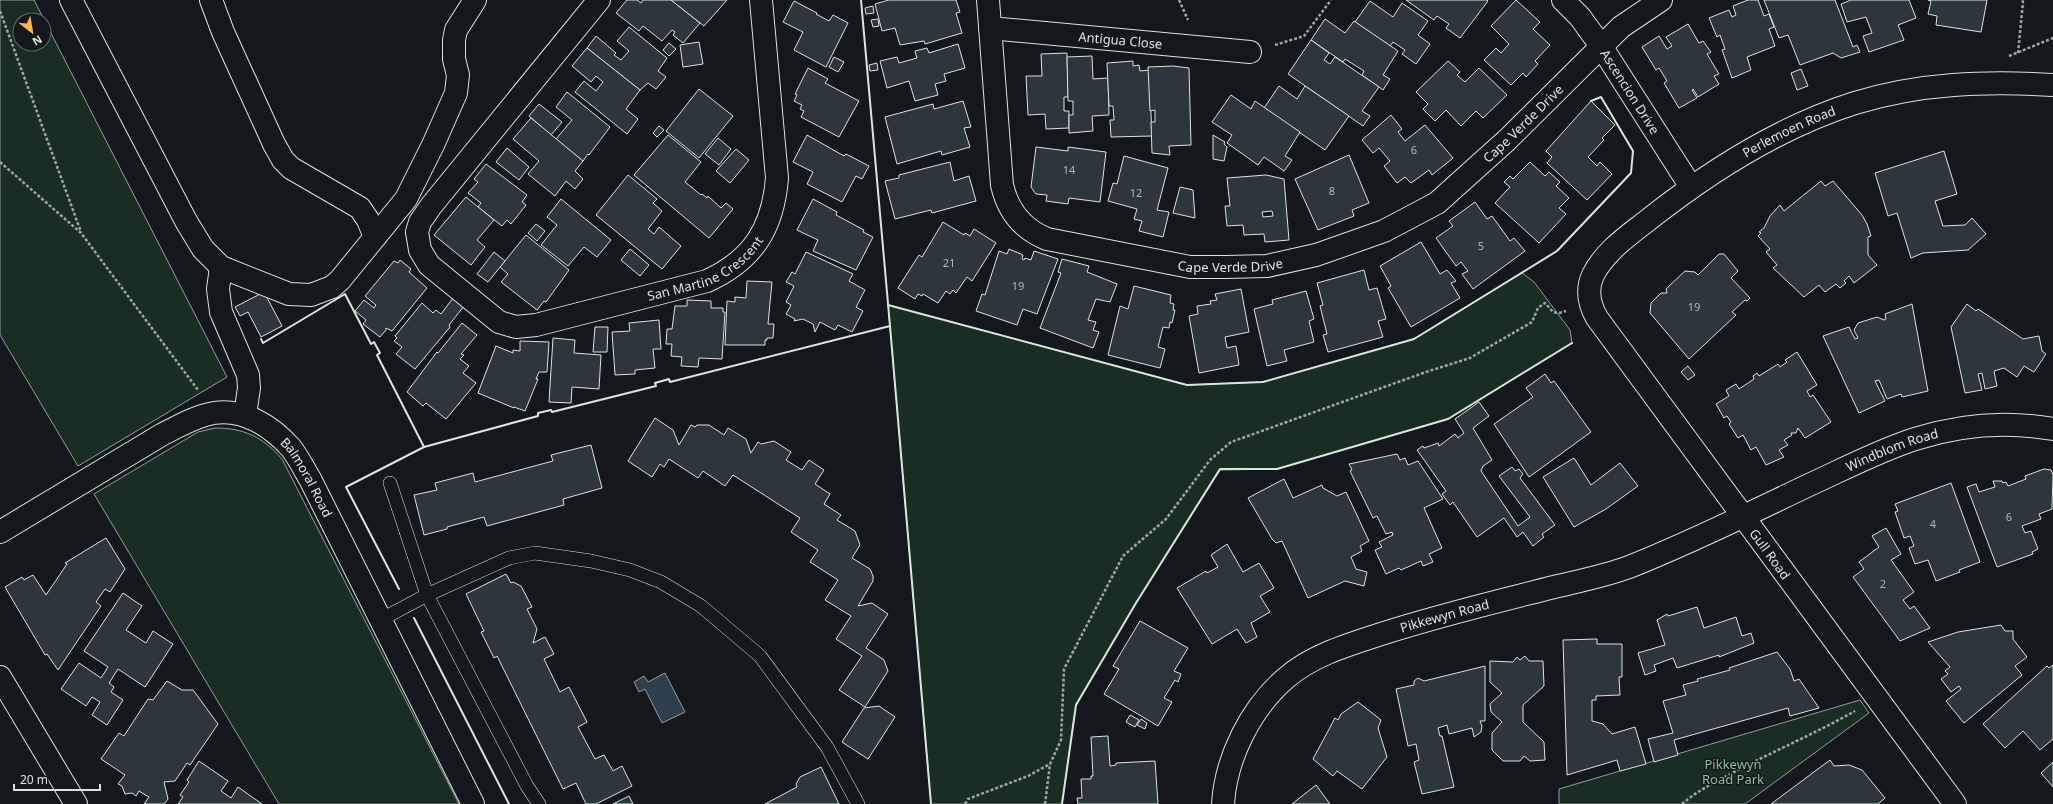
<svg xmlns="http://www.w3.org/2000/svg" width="2053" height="804" font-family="'Noto Sans',sans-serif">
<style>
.green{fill:#1a2d24;stroke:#939e99;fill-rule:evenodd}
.water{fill:#2f3f4d;stroke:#939e99}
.building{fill:#2c363c;stroke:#d8e6dc;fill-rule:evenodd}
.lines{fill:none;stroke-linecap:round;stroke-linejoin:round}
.lane-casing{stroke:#d8e6dc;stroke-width:14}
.street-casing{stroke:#d8e6dc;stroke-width:24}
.path{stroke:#9da8a2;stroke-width:2.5;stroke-dasharray:3 2;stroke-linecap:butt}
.lane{stroke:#14181c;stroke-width:13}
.street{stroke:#14181c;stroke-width:22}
.wall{stroke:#d8e6dc;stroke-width:2}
.labels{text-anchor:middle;stroke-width:3;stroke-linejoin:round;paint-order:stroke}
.number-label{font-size:11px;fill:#adbab4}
.street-label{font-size:13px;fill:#d8e6dc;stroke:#14181c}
.park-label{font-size:13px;fill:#8ac095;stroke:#14181c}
</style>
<rect width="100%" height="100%" fill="#14181c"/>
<g class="green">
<path d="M0,0H34L227,377L78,466L0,335ZM20,20H44V44H20Z"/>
<polygon points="1522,273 1534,282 1570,330 1572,343 1448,419 1277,469 1220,470 1136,603 1076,704 1062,804 931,804 888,305 1187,385 1263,382 1414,339"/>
<path d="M215,428C244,428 263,437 282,459L459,804H279L94,494L198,432Z"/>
<polygon points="1860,700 1869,713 1745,804 1559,804 1559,789"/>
</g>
<polygon class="water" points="665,673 685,712 662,723 645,689 639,692 634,682 644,676 648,682"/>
<g class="building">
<polygon points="627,0 637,0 641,3 643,0 671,0 700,23 683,43 673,35 675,32 672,30 662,41 643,26 639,31 616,13"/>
<polygon points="671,0 727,0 704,26"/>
<polygon points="889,0 956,0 960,12 956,13 962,33 925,44 924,41 900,45 895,28 882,31 875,4"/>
<polygon points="1406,0 1487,0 1488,1 1460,38 1446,28 1449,24 1437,16 1434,20"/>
<polygon points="1516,0 1540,22 1533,29 1550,45 1535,61 1538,64 1526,77 1523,73 1511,85 1484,60 1496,48 1501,53 1509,44 1491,26"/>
<polygon points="1748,0 1758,0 1764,16 1769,14 1774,27 1769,29 1775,46 1747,57 1751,70 1732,78 1722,50 1725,49 1720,35 1717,37 1709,18 1729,10 1732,17 1736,15 1733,6"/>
<polygon points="1764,0 1835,0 1853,47 1857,45 1860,52 1841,58 1833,53 1800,65 1788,35 1779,38"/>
<polygon points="1851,0 1909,0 1916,18 1898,25 1904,40 1869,52 1863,36 1872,33 1866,17 1847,22 1841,4"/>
<polygon points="1928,0 1987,0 1981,32 1936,25 1937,16 1928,14 1931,1"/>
<polygon points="794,1 817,13 816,14 829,21 833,15 848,23 826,67 794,50 803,32 783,22"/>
<polygon points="1370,1 1393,17 1402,3 1428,21 1418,35 1430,44 1416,64 1402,54 1405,50 1393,42 1390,46 1355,22"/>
<polygon points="873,6 874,13 866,14 865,8"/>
<polygon points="878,19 879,26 873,27 871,20"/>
<polygon points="1325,19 1345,33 1354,21 1398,51 1383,75 1390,79 1383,90 1362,75 1364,71 1345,59 1343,62 1311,40"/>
<polygon points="1688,24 1699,43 1703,41 1711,52 1707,54 1719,74 1714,76 1719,84 1698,97 1693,89 1692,90 1697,98 1679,108 1664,83 1667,81 1659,68 1656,70 1642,47 1659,36 1667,49 1672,46 1666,37"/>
<polygon points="629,27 667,58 658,71 666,77 656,89 648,83 640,90 587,48 596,36 616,53 614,55 621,60 629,51 617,41"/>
<polygon points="1311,40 1329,53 1324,60 1330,64 1335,57 1379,87 1362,111 1370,116 1363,126 1288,74"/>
<polygon points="699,42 703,64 683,67 680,45"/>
<polygon points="669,43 676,49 669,56 663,50"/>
<polygon points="958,44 965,68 944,74 946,81 935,84 938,95 915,101 909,81 887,88 880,61 897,57 899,63 917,58 915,51 927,48 929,53"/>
<polygon points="587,48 640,90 626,109 638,119 627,134 575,92 584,81 596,91 603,82 596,76 591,82 572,66"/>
<polygon points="1067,53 1068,97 1064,97 1064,111 1069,111 1069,128 1046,129 1045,114 1028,115 1026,76 1042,76 1041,54"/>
<polygon points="1092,56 1093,79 1108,78 1109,115 1092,116 1093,131 1069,133 1069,115 1073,115 1073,101 1068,101 1067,57"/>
<polygon points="834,57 844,62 838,72 829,67"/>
<polygon points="1133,61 1133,66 1139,65 1140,71 1149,70 1152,136 1111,137 1110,120 1114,120 1113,106 1109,106 1107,63"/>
<polygon points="1448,61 1460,72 1457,75 1465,82 1479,68 1507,95 1483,118 1476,111 1461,126 1446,110 1435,121 1423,109 1428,104 1416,92"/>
<polygon points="877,63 878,70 870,71 869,65"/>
<polygon points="1173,66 1189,68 1191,145 1169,146 1170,155 1152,153 1151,122 1155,122 1155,110 1150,111 1148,67"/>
<polygon points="808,68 828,79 825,83 859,101 839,137 801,117 804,111 800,109 802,105 794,101 797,95 795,94"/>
<polygon points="1801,69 1808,86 1797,90 1791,73"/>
<polygon points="1279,86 1297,99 1305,86 1349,116 1325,150 1264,108"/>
<polygon points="699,89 733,116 699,158 666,131"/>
<polygon points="567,92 610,127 589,155 588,154 583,161 556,139 572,120 556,107"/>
<polygon points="1231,95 1251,109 1255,101 1300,132 1285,156 1292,160 1284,171 1264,157 1258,165 1227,143 1232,135 1212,122"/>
<polygon points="963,101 971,127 964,128 970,147 942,155 941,151 897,164 885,117 933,104 934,109"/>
<polygon points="1591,101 1615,125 1602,138 1604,140 1588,157 1597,166 1600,162 1612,174 1587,200 1547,163 1552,157 1546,151"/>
<polygon points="539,104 562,122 551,135 529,116"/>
<polygon points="1391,115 1402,129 1398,132 1405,141 1425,125 1453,158 1432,175 1429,170 1411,183 1405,177 1397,183 1384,166 1390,161 1379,148 1373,153 1362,140"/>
<polygon points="531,118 583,161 575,171 583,179 575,189 566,181 555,196 528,174 539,161 513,139"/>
<polygon points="659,126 664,130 657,137 653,133"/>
<polygon points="668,135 701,162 685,182 701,195 702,194 707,198 708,196 721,208 726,203 733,209 709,238 634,175"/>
<polygon points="807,135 844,156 846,154 869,166 862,179 856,176 842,202 807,184 813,172 793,162"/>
<polygon points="1213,135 1225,142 1224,144 1227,147 1224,161 1213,159"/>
<polygon points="718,138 731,149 719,165 705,154"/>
<polygon points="1036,147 1068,151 1068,147 1106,152 1100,202 1069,198 1068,204 1046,201 1047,195 1036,194 1031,187"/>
<polygon points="507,148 529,167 519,180 496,162"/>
<polygon points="736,149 749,160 730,183 716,171"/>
<polygon points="1944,151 1957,194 1935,201 1943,226 1965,225 1972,218 1986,234 1968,250 1923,253 1911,258 1897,213 1888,216 1875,173"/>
<polygon points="1349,155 1369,203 1352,210 1354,216 1318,230 1295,179"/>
<polygon points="1124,156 1168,168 1157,210 1169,212 1163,237 1139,231 1142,221 1134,219 1137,209 1108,201 1113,183 1117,184"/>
<polygon points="950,162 954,181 969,176 976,201 932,213 931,210 895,219 885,181 899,178 899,175"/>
<polygon points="1530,162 1545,176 1549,172 1560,182 1556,186 1569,198 1559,208 1566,214 1539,243 1495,203 1510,187 1504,182 1510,176 1513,179"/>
<polygon points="486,164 527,195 522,202 526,205 511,224 507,220 502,226 478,207 481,203 468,193 478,182 474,179"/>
<polygon points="628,175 657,199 653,203 662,211 648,229 654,234 659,227 681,246 662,269 596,215"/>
<path d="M1266,175L1284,179L1289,240L1265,242L1264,234L1244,235L1243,225L1227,226L1225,206H1230L1227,178ZM1272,211L1273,216L1263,217L1262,212Z"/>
<polygon points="1821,181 1825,186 1833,181 1862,215 1867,224 1871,236 1868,237 1868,255 1877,265 1854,283 1849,276 1844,281 1846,283 1840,288 1836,284 1825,292 1819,285 1804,297 1773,268 1777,265 1766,252 1770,249 1758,236 1761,233 1759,232 1764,228 1770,216 1780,205 1784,211"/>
<polygon points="1180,187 1193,190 1195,218 1173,213"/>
<polygon points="466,197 494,220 477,240 485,247 471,265 434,235"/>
<polygon points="561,199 611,240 597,257 584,247 568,266 541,245 557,225 547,217"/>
<polygon points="813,199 837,212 836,215 864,230 863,232 873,237 856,270 813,251 818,240 797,230"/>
<polygon points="1475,202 1487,219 1492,216 1510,241 1514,238 1525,251 1473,289 1462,274 1468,271 1461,262 1456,266 1436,238 1453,226 1449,221"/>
<polygon points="943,222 964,235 965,233 970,236 974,229 996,243 972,281 967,277 956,293 953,290 950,294 946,291 938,303 923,294 922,296 918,294 915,299 898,288 919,255 922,257"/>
<polygon points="536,224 545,231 537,241 528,233"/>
<polygon points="526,235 569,270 546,302 544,301 537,310 501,282 508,274 500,267"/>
<polygon points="1421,242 1440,274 1447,270 1456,281 1451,283 1460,298 1411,327 1388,288 1391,286 1380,266"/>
<polygon points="630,249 649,265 640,276 621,260"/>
<polygon points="1009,249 1023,255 1022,259 1024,260 1025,258 1031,260 1034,251 1058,259 1037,314 1023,309 1017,325 976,311 982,294 985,295 999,251 1007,254"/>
<polygon points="494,252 505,261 488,282 477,274"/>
<polygon points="806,252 853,274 849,281 865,290 856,307 863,311 852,332 838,325 835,330 820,322 815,332 813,324 803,319 794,321 795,319 786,314 791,305 786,302 794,286 786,282 792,272 795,274"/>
<polygon points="1719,254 1724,254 1738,271 1731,278 1750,298 1747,301 1745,300 1732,312 1736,315 1689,359 1650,313 1651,303 1661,293 1667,293 1666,289 1685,271 1695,272 1698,275"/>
<polygon points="1062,259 1089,266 1087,272 1117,284 1110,302 1096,299 1088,320 1096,322 1093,330 1099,332 1093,348 1040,328 1061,273 1058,272"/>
<polygon points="400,260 411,269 409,272 427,288 392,331 386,328 386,330 380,337 363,324 366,320 355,311 364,300 374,308 376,305 365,296 394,261 398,263"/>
<polygon points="1364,270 1369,290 1377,288 1386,319 1378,321 1383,337 1328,352 1323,335 1327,334 1320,306 1323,305 1317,283"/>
<polygon points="747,281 772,282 768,324 774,324 773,338 767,338 767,340 765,340 765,345 725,345 727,301 735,302 735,297 746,298"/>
<polygon points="1134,286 1171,295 1170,303 1174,304 1173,310 1175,310 1172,323 1170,322 1169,328 1163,327 1158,347 1165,349 1160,368 1108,355 1120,306 1128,309"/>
<polygon points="1241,289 1249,332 1225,337 1227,348 1236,346 1239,365 1199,373 1189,316 1198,314 1197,306 1211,304 1210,301 1217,300 1215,294"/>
<polygon points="1306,291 1314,319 1309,321 1314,342 1284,350 1287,361 1267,366 1254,309 1273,304 1272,300"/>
<polygon points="264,292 282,326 261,337 248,312 240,316 235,307"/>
<polygon points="453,298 464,306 449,325 450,327 415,369 396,354 402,347 394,341 397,338 395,336 422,303 433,313 436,310 441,314"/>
<polygon points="687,300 711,301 711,308 723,308 723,312 725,312 722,359 699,358 698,367 681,366 682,357 671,356 672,344 666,344 667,329 672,329 675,306 687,306"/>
<polygon points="1912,304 1928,391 1902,397 1901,394 1887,399 1879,380 1875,381 1885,401 1859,413 1823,336 1849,327 1855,339 1858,338 1854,330 1858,323 1877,317 1884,320 1886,319 1885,314"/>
<polygon points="1967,304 1976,311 1978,309 2023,339 2039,336 2042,351 2046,354 2034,372 2024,366 2017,377 2004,368 1994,371 1997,386 1985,389 1982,373 1978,374 1982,390 1965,393 1951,327"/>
<polygon points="659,320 661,349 653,349 655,368 635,370 635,374 615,375 612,332 630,331 629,323"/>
<polygon points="462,323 477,335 461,354 464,355 460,359 469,366 463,373 476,383 446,419 426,403 423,406 407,392 437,352 438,353"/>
<polygon points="595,327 608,327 607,352 593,352"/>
<polygon points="553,338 575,340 574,353 601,355 599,389 572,387 571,403 549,402"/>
<polygon points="520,341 549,342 547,372 539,372 536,379 538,379 525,411 514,407 514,408 478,393 496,346 513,353 513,350 520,351"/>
<polygon points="1797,352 1817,385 1807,391 1810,397 1813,395 1831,422 1805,438 1798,428 1796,433 1791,433 1792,435 1784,440 1788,445 1779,450 1784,457 1766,465 1756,447 1751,450 1743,435 1738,438 1729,424 1731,422 1727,416 1724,418 1716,404 1729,396 1726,390 1736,384 1739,389 1754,379 1753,376 1757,373 1759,376 1778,364 1780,367 1787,362 1785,360"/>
<polygon points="1688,366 1695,375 1688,380 1681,372"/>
<polygon points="1545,374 1551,383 1554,381 1591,432 1529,477 1494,424 1533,397 1526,388"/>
<polygon points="1479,402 1489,416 1473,428 1492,460 1483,466 1481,471 1518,526 1530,517 1499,476 1512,467 1515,471 1519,469 1523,474 1520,478 1555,525 1542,534 1544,537 1533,546 1523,532 1517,537 1504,518 1477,537 1453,502 1450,505 1442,494 1446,491 1417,450 1423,446 1424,448 1438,443 1439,446 1455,434 1458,438 1464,433 1455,419"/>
<polygon points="655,418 673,430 679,445 691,425 695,427 697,425 709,425 724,435 728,428 746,439 751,453 758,442 761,444 774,441 791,452 786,460 802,470 809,460 824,470 815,484 830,494 824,504 841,515 837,520 855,531 860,545 852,558 870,569 873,576 873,581 858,606 872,603 888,614 866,648 884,660 888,671 865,707 839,690 862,656 836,639 851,616 825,600 838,580 810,562 818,550 791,532 800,518 733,475 725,486 703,471 698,478 669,459 664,467 660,464 652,477 628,461"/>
<polygon points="591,445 602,488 563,499 564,505 487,526 484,517 447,527 447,529 424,535 414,495 437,490 435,483 473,473 475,482 553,461 551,455"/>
<polygon points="1397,454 1400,460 1405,458 1408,465 1418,461 1443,499 1424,508 1442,548 1429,554 1433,562 1423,566 1421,561 1401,570 1399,568 1386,574 1375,550 1382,547 1379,542 1393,535 1392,532 1386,534 1377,516 1373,518 1350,471 1352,470 1349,464"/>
<polygon points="1574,458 1591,485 1620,463 1638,486 1606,509 1574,527 1543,477"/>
<polygon points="2044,469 2051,470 2053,475 2052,509 2039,514 2041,519 2022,526 2025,533 2031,531 2038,549 2032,552 2033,554 1997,567 1967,487 1976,484 1979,492 1995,487 1993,481 2002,481 2003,483 2006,482 2008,486 2026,479 2025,476"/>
<polygon points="1284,479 1293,498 1322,485 1323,488 1337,496 1346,492 1369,541 1360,546 1362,551 1351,557 1356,569 1367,572 1364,586 1345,581 1308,598 1282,541 1276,543 1272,539 1248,498"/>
<polygon points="1951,483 1980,562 1959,570 1960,572 1936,581 1928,560 1915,564 1909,548 1914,546 1910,536 1904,538 1895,512 1898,511 1895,504"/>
<polygon points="1886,528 1901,554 1891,560 1914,592 1903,600 1910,609 1914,606 1930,628 1900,641 1853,577 1864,569 1859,562 1879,547 1872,536"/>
<polygon points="106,538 125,569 110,592 105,589 96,602 101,606 58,670 47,654 45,655 5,587 22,577 24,580 33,575 46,595 67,564 65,563"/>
<polygon points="1227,544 1243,572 1259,563 1274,588 1260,596 1270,612 1251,623 1257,637 1246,643 1237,629 1212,644 1177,588 1206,571 1207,573 1218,567 1211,555"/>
<polygon points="506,574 511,583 513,582 521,586 532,607 527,609 537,629 533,643 545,637 554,654 544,659 560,692 569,687 587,722 578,727 595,759 604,755 613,771 622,766 632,786 596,804 586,804 576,783 563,789 497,656 494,658 481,632 484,631 466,594"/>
<polygon points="123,593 142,606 126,630 146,643 153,631 173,644 145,687 118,669 109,683 114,687 111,692 123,700 107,725 92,715 100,702 92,697 86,706 61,689 79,663 101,678 108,667 84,651"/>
<polygon points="1697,607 1704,628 1736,617 1742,636 1751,633 1754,643 1719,657 1719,655 1677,668 1673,658 1654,665 1656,671 1645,675 1638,653 1665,645 1657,620 1667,614 1668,616"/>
<polygon points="1140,621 1188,648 1174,671 1181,674 1178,682 1175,680 1164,698 1172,702 1158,726 1104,694 1119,669 1113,666"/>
<polygon points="2001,625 2005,631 2013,631 2013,639 2027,657 2015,666 2022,675 1964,723 1946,701 1961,689 1959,686 1951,692 1941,679 1948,674 1945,671 1950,667 1928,642 1958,632"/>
<polygon points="1597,639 1597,644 1622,644 1622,677 1619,677 1620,695 1596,696 1596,700 1592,700 1592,721 1603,724 1612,734 1635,727 1646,764 1620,771 1617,760 1567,775 1563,640"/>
<polygon points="1777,652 1790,669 1794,681 1799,679 1819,708 1790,716 1788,708 1674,740 1678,755 1654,762 1648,739 1673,733 1663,701 1686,695 1683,685 1698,681 1697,679 1730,670 1729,668"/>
<polygon points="1525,656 1529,661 1543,661 1544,686 1523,705 1523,722 1544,742 1545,760 1530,761 1524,756 1520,761 1503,761 1492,750 1492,733 1502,722 1491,712 1490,704 1502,693 1490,682 1490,661 1513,662 1517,657 1520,660"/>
<polygon points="2053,665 2053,739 2040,750 2023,731 2005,748 1983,724 2047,666 2049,668"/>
<polygon points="1485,666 1485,721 1480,721 1482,726 1481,732 1474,737 1472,728 1449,734 1447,725 1438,728 1440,736 1442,736 1454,787 1422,794 1414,762 1419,760 1416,744 1408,746 1396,689 1414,685 1414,681 1418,678 1424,681"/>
<polygon points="167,681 182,690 193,690 218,724 190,765 187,763 175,781 164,782 168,799 164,804 144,804 149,797 139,791 136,796 132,793 125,794 122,786 118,784 125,775 101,759 119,733 124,736 148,699 153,700"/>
<polygon points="1358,702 1381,720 1378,728 1387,757 1362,789 1337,771 1333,776 1313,759 1335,718 1338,720 1341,714"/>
<polygon points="879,706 895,717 868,759 842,742 864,708"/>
<polygon points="1130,715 1139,720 1135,727 1126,722"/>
<polygon points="1141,719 1147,723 1145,729 1137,725"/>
<polygon points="1108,736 1110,766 1116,765 1116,763 1155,761 1158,804 1078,804 1077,798 1082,798 1081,779 1091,779 1091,776 1093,776 1091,737"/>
<polygon points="1830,760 1834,766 1849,765 1862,770 1885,798 1878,804 1771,804"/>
<polygon points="199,761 228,781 221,791 231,798 238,787 262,804 178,804 183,797 180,795 189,782 187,780"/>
<polygon points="2053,762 2053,787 2041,773"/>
<polygon points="821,767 839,804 765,804 797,787 796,784 800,777"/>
<polygon points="1316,785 1330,804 1292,804"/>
<polygon points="629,796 633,804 613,804"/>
</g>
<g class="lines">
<g class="lane-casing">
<g id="lane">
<polyline points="390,483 427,595 527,786 539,804"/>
<polyline points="380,620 427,595 509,558 535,553 591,561 630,570 661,582 701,606 760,656 827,747 858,804"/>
</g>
</g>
<g class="street-casing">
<g id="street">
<polyline points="71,0 186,221 203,249 221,267 289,294 311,295 332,287 340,280 406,199 433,145 456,93 458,75 454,59 454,40 456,30 475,0"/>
<polyline points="211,0 223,32 274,144 283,160 291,168 360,208 368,220 375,237"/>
<path id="s1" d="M599,0L431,206L420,222L417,232L420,250L429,265L499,322L516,327L536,325L707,281C753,260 773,228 777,178L761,0"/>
<path id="s2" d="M988,0L1002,185C1008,211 1022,229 1047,239L1190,267H1226L1267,266L1316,255L1384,231L1437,203L1507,140L1621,27L1661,0"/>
<path id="s3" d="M1563,0L1580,17L1601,46L1691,187"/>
<path id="s4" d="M990,28L1250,52"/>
<polyline points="221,267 218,289 221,312 248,375 249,388 245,415"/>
<path id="s5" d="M0,532L163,434C179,426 196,416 214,413C244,408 272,427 291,448C298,457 304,469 310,479L473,804"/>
<polyline points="0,677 76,804"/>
<path id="s6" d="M1223,804C1226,757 1251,708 1286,678C1311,656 1347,645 1378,635C1436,616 1495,602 1554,587C1579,581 1605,576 1629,567C1690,543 1750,513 1809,485C1844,469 1878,451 1915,439C1959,425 2007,421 2053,429"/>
<path id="s7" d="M1955,804L1597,318C1589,304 1586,290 1593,275C1605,251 1628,236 1648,220C1710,171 1779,127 1855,103C1920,83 1986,81 2053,85"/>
</g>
</g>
<g class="path">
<polyline points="1179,0 1188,20"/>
<polyline points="0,11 81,232"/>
<polyline points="1275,45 1304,36 1331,0"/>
<polyline points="2018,53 2023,2 2022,0"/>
<polyline points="2009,56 2053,38"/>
<polyline points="0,162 81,233 198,390"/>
<polyline points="965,804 968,799 1028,776 1050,764 1061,740 1064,669 1123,556 1166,519 1210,460 1231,442 1426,372 1470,358 1532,322 1538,308 1545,303 1553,312 1559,313 1566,311"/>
<polyline points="1045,804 1050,764"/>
<path d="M1682,804C1698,790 1716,782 1734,772C1774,751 1816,733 1855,711"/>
</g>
<use href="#lane" class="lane"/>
<use href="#street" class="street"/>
<g class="wall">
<polyline points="861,0 890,326"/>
<polyline points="888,305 1187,385 1263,382 1414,339 1557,251 1631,173 1633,151 1601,97 1591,101"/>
<polyline points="261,339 263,343 345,294 371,344 374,342 380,353 377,355 424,447"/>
<polyline points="399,589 346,487 424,447 538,416 538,413 551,410 552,412 656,386 655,383 669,379 670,382 890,326 931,804"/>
<polyline points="414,618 509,804"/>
<polyline points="1062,804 1076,705 1136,603 1220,469 1277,469 1448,419 1572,343"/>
</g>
</g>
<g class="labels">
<g class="number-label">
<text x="1414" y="154">6</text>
<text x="1069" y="174">14</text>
<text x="1332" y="195">8</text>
<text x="1136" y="197">12</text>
<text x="1481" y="250">5</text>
<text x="949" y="267">21</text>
<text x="1018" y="290">19</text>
<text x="1694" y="311">19</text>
<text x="2009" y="521">6</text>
<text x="1933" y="528">4</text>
<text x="1883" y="588">2</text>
</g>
<g class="street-label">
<text dy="5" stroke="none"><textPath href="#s4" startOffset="131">Antigua Close</textPath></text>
<text dy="5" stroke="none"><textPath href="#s3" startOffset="114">Ascencion Drive</textPath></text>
<text dy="5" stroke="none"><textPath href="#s2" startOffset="781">Cape Verde Drive</textPath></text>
<text dy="5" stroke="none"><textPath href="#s7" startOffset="894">Perlemoen Road</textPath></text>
<text dy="5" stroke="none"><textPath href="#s2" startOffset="445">Cape Verde Drive</textPath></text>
<text dy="5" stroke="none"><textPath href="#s1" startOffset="640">San Martine Crescent</textPath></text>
<text dy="5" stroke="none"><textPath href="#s6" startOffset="795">Windblom Road</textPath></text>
<text dy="5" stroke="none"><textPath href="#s5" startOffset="367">Balmoral Road</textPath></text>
<text transform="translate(1770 554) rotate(54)" y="5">Gull Road</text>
<text dy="5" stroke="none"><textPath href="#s6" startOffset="316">Pikkewyn Road</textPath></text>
</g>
<g class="park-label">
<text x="1733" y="769">Pikkewyn<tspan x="1733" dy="15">Road Park</tspan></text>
</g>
</g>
<g transform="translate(32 32) rotate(149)"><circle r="19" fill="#14181c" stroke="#626a69"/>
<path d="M0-3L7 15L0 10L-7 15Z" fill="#ffb74d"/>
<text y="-6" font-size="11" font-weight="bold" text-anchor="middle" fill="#d8e6dc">N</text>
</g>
<path d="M14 784v6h86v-6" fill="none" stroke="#d8e6dc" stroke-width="2"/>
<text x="20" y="784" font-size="12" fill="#d8e6dc" stroke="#14181c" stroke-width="3" paint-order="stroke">20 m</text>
</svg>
